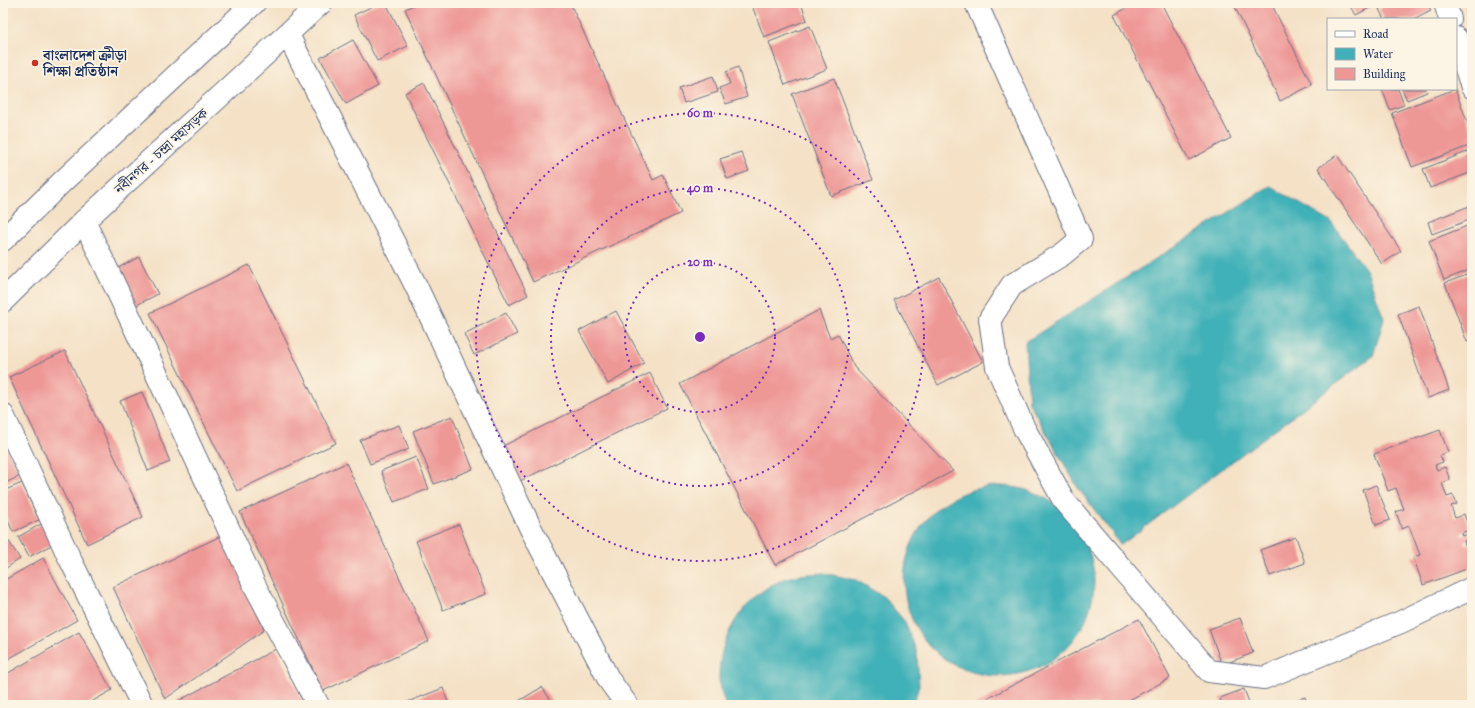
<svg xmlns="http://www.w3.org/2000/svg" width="1475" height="708" font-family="'IM FELL Great Primer','Noto Serif Bengali',serif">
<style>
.water{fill:#40b1b8;stroke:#2e708b}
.building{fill:#ee9896}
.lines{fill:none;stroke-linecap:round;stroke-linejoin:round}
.minor-casing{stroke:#676d82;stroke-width:24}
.tertiary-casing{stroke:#676d82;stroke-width:24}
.trunk-casing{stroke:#676d82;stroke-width:24}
.minor{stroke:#fff;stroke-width:22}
.tertiary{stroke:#fff;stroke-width:22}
.trunk{stroke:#fff;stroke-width:22}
.ring{fill:none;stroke:#7b2cbf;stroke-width:2;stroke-dasharray:2 4}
.poi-dot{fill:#c8321e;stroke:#fcf5e5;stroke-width:1.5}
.labels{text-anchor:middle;stroke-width:3.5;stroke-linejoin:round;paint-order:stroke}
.poi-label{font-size:14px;font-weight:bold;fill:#1b2f5e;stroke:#fcf5e5;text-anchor:start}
.street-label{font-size:14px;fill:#1b2f5e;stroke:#fcf5e5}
.centre{fill:#7b2cbf;stroke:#fcf5e5;stroke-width:2}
.ring-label{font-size:12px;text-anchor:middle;font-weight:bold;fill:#7b2cbf;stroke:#fcf5e5;stroke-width:3.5;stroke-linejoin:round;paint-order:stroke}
</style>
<rect width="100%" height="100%" fill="#fcf5e5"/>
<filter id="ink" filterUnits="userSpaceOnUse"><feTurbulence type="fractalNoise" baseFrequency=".025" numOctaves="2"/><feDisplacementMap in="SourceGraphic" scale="8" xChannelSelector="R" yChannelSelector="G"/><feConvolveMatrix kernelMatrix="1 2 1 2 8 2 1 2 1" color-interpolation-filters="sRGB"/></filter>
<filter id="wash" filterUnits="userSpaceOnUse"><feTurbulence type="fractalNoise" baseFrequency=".012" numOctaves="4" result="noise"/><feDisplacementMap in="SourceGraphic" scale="16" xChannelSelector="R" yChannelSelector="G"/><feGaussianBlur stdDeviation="0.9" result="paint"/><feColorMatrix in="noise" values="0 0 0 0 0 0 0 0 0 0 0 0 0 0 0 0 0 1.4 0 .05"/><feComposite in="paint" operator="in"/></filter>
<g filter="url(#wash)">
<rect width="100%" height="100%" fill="#f4e1c6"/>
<g class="water">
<polygon points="1270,186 1331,222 1367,271 1384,319 1373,356 1121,545 1078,488 1029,403 1025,342"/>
<circle cx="999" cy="581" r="95"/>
<path d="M824,573L856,580L884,597L905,622L917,653L919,686L913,705H725C723,696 719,687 719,678C718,634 748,590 790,577C800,574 813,574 824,573Z"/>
</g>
<g id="blocks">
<g class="building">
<polygon points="379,3 386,3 408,46 377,61 354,15"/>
<polygon points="418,3 570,3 653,180 663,175 681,213 533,282 405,9"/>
<polygon points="751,3 801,3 807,20 764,37"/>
<polygon points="1136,3 1161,3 1231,138 1189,160 1114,15"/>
<polygon points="1233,3 1271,3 1312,85 1280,101"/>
<polygon points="1349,3 1379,3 1356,15"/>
<polygon points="1391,3 1427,3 1431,11 1415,19 1384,19 1379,9"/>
<polygon points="810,26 827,69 785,85 769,42"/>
<polygon points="353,40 378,86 346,104 320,58"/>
<polygon points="738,67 747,97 726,104 719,88 730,84 726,72"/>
<polygon points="713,76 718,92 684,103 679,88"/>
<polygon points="834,78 873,180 831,196 792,94"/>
<polygon points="424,83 528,295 509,305 405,93"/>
<polygon points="1382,89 1398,89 1404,105 1390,110"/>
<polygon points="1402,89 1426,89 1427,92 1407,100"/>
<polygon points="1455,89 1472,134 1472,145 1412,167 1392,113"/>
<polygon points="1472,150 1472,172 1430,188 1423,169"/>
<polygon points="741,152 749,171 727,179 720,159"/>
<polygon points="1337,155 1401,251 1382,264 1318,168"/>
<polygon points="1472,205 1472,219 1432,234 1428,222"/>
<polygon points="1472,224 1472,269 1444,280 1429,241"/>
<polygon points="139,257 158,294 133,307 114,270"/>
<polygon points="249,265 336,443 237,491 150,313"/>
<polygon points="1472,273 1472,340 1467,342 1445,283"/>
<polygon points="939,277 983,362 938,385 894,300"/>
<polygon points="1419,306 1449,390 1428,398 1398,314"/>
<polygon points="819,310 830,338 838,334 854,367 953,471 775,565 680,384"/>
<polygon points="616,311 644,363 608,384 579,331"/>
<polygon points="506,313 517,334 474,355 464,334"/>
<polygon points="65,351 143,517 87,544 9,377"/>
<polygon points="650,373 667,408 520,481 503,446"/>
<polygon points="142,392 170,462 148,471 120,401"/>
<polygon points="452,416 473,469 434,484 413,431"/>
<polygon points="399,425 409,449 370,464 360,440"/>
<polygon points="1440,430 1448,452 1440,455 1443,462 1435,465 1437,470 1445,467 1450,480 1442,483 1447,497 1453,495 1457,504 1451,506 1455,518 1464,514 1470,530 1461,533 1462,536 1472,533 1472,538 1464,541 1465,545 1472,543 1472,559 1471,559 1472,567 1423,585 1413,557 1420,555 1409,526 1402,529 1396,512 1404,509 1396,488 1388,491 1374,454"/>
<polygon points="3,440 20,476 3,484"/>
<polygon points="416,457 429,489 394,502 381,471"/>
<polygon points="346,463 429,641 323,691 240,512"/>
<polygon points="22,483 39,520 13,532 3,509 3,491"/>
<polygon points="1376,485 1390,520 1376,525 1363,490"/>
<polygon points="41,524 53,544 29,557 18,537"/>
<polygon points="459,524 486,594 443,610 416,541"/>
<polygon points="223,535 264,630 165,699 113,587"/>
<polygon points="1296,537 1305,563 1270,576 1260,550"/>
<polygon points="8,540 20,559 3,570 3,544"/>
<polygon points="43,558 77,620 3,662 3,581"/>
<polygon points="1240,618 1253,653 1222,665 1209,629"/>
<polygon points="1139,619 1170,678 1120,705 975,705"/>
<polygon points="79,632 112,690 86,705 3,705 3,676"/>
<polygon points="276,649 305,705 179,705 178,701"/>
<polygon points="542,687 554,705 512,705"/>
<polygon points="443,688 449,705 400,705"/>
<polygon points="1244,689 1250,705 1222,705 1220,698"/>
<polygon points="1305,697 1308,705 1295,705 1293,701"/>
</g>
</g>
</g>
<g filter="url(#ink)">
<use href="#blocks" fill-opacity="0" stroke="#676d82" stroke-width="1"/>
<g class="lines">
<g class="minor-casing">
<g id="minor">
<polyline points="976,3 1081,239 1063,254 1012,285 990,319 997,367 1024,428 1064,501 1209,671 1264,678 1401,622 1472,588"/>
<polyline points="288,35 416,286 531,529 609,680 627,705"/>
<polyline points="84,221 152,364 255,586 318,705"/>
<polyline points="3,415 69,557 142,705"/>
</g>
</g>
<g class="tertiary-casing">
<g id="tertiary">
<polyline points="1445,3 1450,19"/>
<polyline points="1456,38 1472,87"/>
</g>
</g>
<g class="trunk-casing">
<g id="trunk">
<polyline points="3,240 63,181 254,3"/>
<polyline points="3,301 84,221 321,3"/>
</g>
</g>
<use href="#minor" class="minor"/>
<use href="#tertiary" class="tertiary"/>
<use href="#trunk" class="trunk"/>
</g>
</g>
<g class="ring">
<circle cx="700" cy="337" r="75"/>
<circle cx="700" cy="337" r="149"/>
<circle cx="700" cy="337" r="224"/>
</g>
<circle class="poi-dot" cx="35" cy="63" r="4"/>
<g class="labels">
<g class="poi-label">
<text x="43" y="60">বাংলাদেশ ক্রীড়া<tspan x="43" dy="16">শিক্ষা প্রতিষ্ঠান</tspan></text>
</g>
<g class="street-label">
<text transform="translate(161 151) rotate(-42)" y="5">নবীনগর - চন্দ্রা মহাসড়ক</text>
</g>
</g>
<circle cx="700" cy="337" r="6" class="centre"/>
<g class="ring-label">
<text x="700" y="117">60 m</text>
<text x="700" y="192">40 m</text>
<text x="700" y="266">20 m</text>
</g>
<rect width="1475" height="708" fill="none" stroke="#fcf5e5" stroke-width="16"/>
<rect x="1327" y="18" width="130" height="72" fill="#fcf5e5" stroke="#a2a6af"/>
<rect x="1335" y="31" width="20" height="6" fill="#ffffff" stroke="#a2a6af"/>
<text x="1363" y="38" font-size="12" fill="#1b2f5e">Road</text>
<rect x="1335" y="48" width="20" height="12" fill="#40b1b8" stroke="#a2a6af"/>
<text x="1363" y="58" font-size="12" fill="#1b2f5e">Water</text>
<rect x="1335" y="68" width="20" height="12" fill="#ee9896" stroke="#a2a6af"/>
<text x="1363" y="78" font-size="12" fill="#1b2f5e">Building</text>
</svg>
